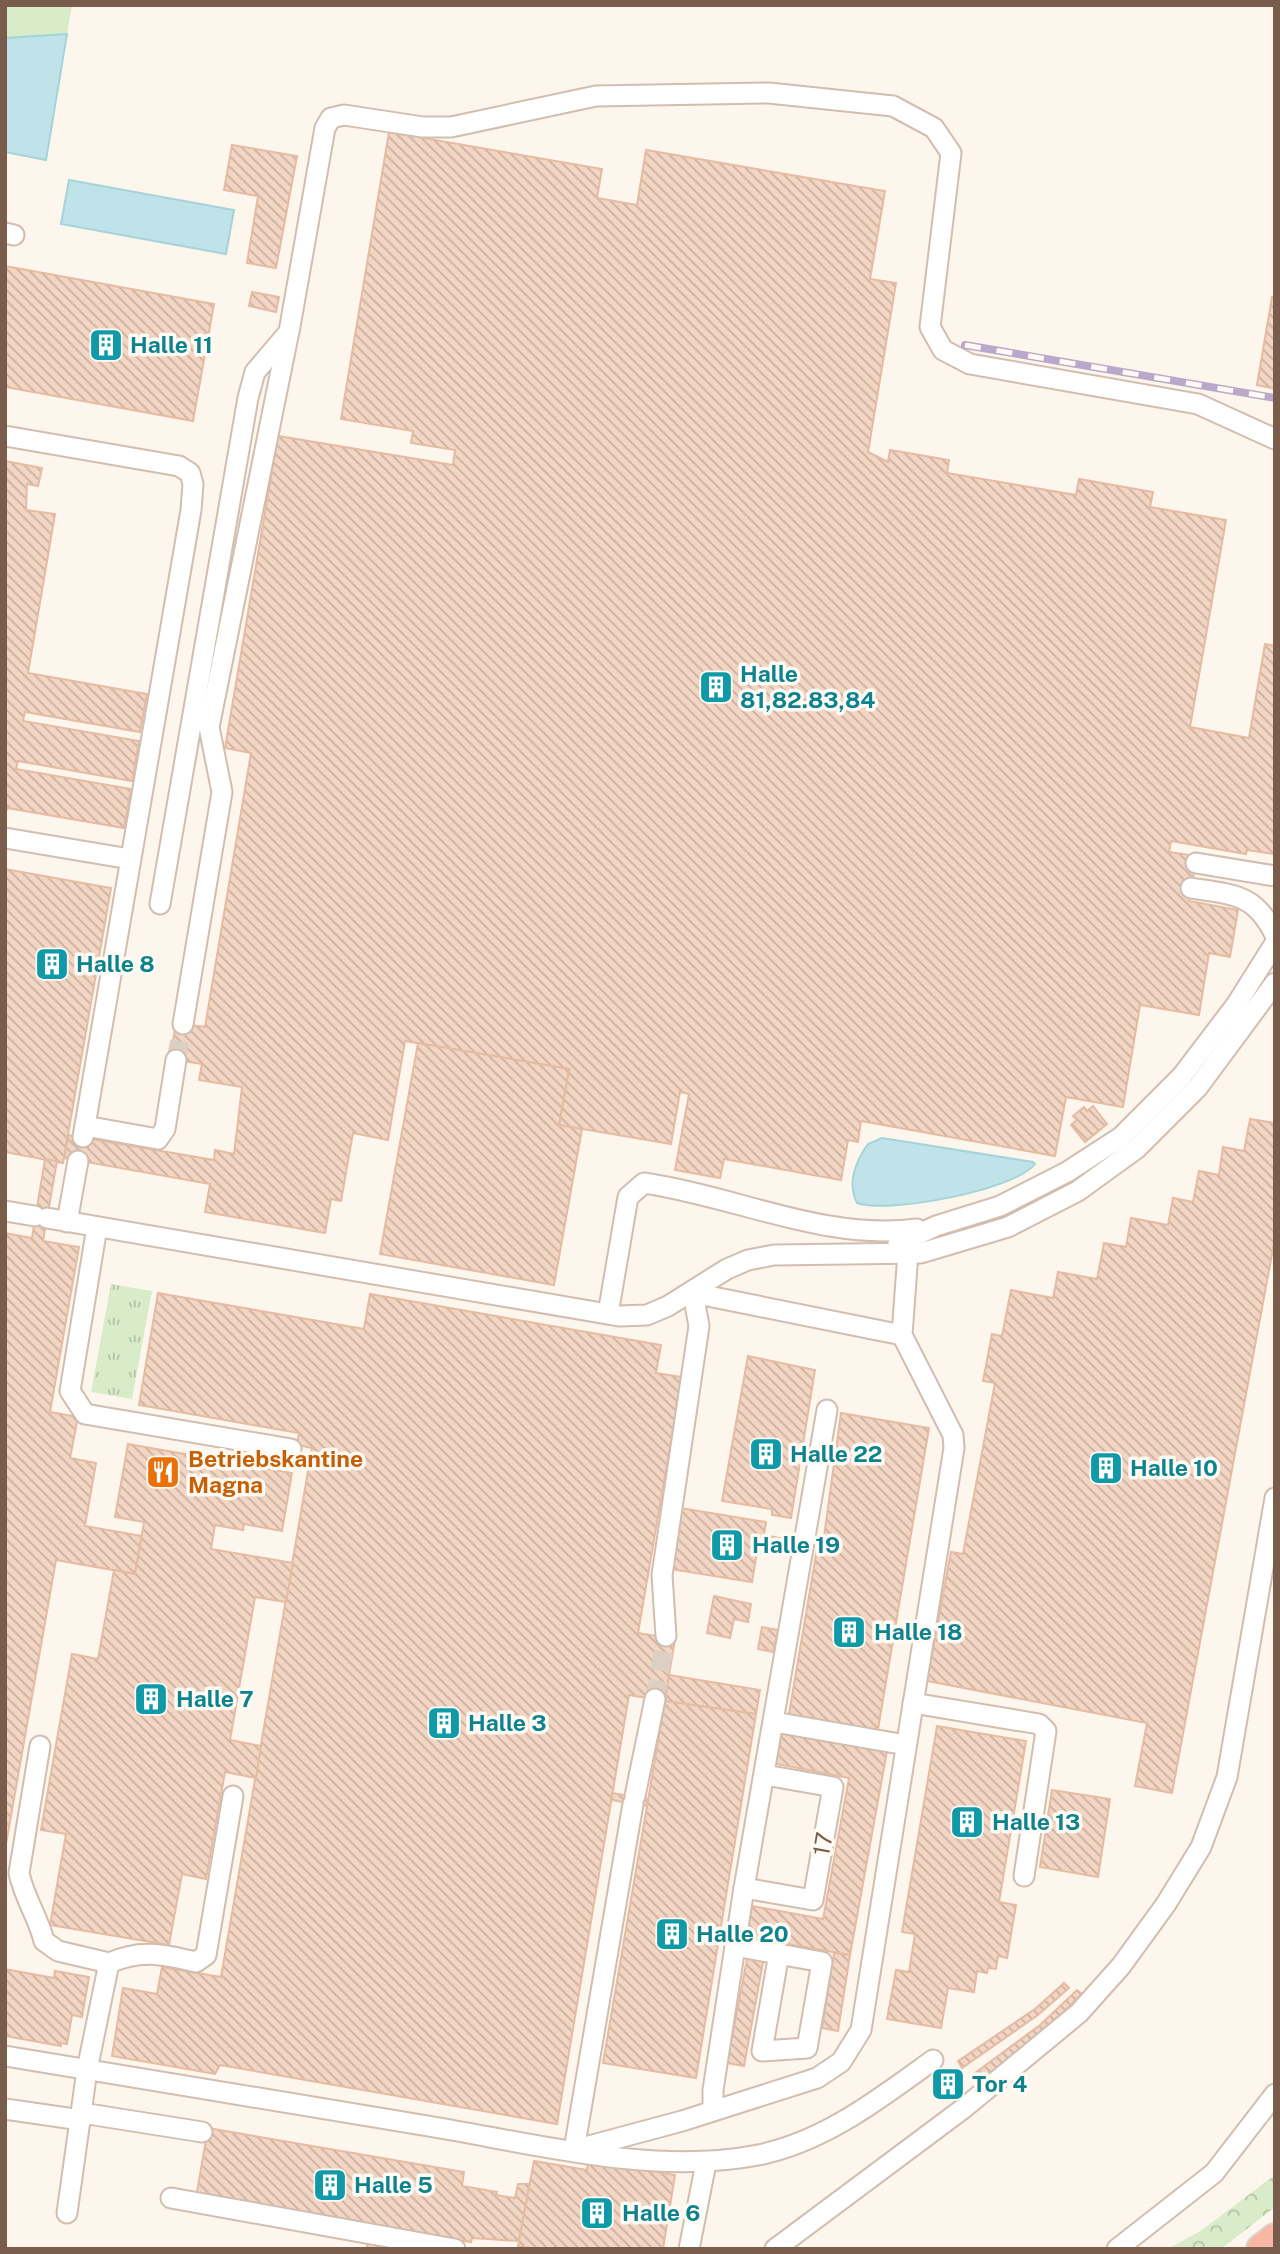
<svg xmlns="http://www.w3.org/2000/svg" width="1280" height="2254" font-family="'Public Sans',sans-serif">
<style>
.grass{fill:url(#grass-tufts)}
.forest{fill:url(#forest-crowns)}
.pitch{fill:#d8ecc9}
.water{fill:#bfe3e8;stroke:#a5d3da;stroke-width:2}
.building{fill:url(#building-back-hatch);stroke:#e6bba3;stroke-width:2}
.lines{fill:none;stroke-linecap:round;stroke-linejoin:round}
.minor-tunnel{stroke:#dcd0c4;stroke-width:19;stroke-dasharray:19 10;stroke-linecap:butt}
.minor-casing{stroke:#d1beb0;stroke-width:23}
.highway-casing{stroke:#dad1cd;stroke-width:32}
.minor{stroke:#fff;stroke-width:19}
.highway{stroke:#f7b7a3;stroke-width:28}
.rail-casing{stroke:#b9a8c9;stroke-width:8}
.rail{stroke:#fffaf3;stroke-width:5;stroke-dasharray:16;stroke-linecap:butt}
.labels{text-anchor:middle;stroke-width:7;stroke-linejoin:round;paint-order:stroke}
.culture-label{font-size:23px;font-weight:bold;fill:#0d838f;stroke:#fffaf3;text-anchor:start}
.food-label{font-size:23px;font-weight:bold;fill:#c56008;stroke:#fffaf3;text-anchor:start}
.street-label{font-size:23px;fill:#7a5c4d;stroke:#fffaf3}
</style>
<defs>
<pattern id="grass-tufts" width="24" height="20" patternUnits="userSpaceOnUse" patternTransform="scale(1.75)"><rect width="24" height="20" fill="#d8ecc9"/><path d="M3 7l-1-3M5 7V3M7 7l1-3M15 17l-1-3M17 17v-4M19 17l1-3" fill="none" stroke="#b4c2a5"/></pattern>
<pattern id="forest-crowns" width="20" height="18" patternUnits="userSpaceOnUse" patternTransform="scale(1.75)"><rect width="20" height="18" fill="#d8ecc9"/><path d="M2 6a3 3 0 1 1 6 0M12 15a3 3 0 1 1 6 0" fill="none" stroke="#b4c2a5"/></pattern>
<pattern id="building-back-hatch" width="6" height="6" patternUnits="userSpaceOnUse" patternTransform="scale(1.75)"><rect width="6" height="6" fill="#f3d5c3"/><path d="M-1 5l2 2M0 0l6 6M5-1l2 2" fill="none" stroke="#cab0a1"/></pattern>
</defs>
<rect width="100%" height="100%" fill="#fdf6ec"/>
<polygon class="grass" points="111,1284 152,1291 132,1399 91,1392"/>
<polygon class="forest" points="1275,2175 1275,2207 1221,2249 1168,2249 1202,2230"/>
<polygon class="pitch" points="5,5 72,5 67,34 5,38"/>
<g class="water">
<polygon points="67,34 46,160 5,152 5,38"/>
<polygon points="69,180 234,210 226,254 61,224"/>
<path d="M882,1138L1033,1162L1035,1164C1015,1190 889,1214 857,1203C847,1183 856,1161 868,1144Z"/>
</g>
<g class="building">
<polygon points="389,132 602,169 597,198 637,205 646,150 885,191 870,279 896,283 868,452 888,462 890,450 949,460 947,473 1076,495 1079,479 1153,492 1150,507 1226,520 1190,727 1249,738 1265,644 1275,646 1274,854 1247,850 1246,854 1171,841 1169,852 1197,856 1189,901 1238,910 1230,957 1209,953 1199,1015 1140,1005 1123,1107 1066,1097 1055,1156 861,1121 858,1142 848,1140 841,1180 724,1159 720,1178 675,1170 689,1094 680,1092 671,1144 559,1125 569,1069 405,1041 388,1140 353,1133 341,1201 331,1199 325,1233 205,1212 210,1184 64,1158 68,1135 214,1160 215,1150 234,1154 242,1087 199,1080 202,1064 170,1059 176,1023 205,1027 251,753 225,748 278,436 453,465 455,450 411,443 413,431 341,419"/>
<polygon points="232,145 297,156 276,268 247,263 258,196 224,190"/>
<polygon points="5,266 214,304 193,421 5,387"/>
<polygon points="252,292 279,297 276,312 249,306"/>
<polygon points="1272,297 1275,297 1275,389 1257,385"/>
<polygon points="5,461 42,468 38,486 27,484 26,510 55,514 28,673 147,694 140,732 25,712 23,721 139,741 132,781 18,761 16,769 131,789 124,828 7,808 5,816"/>
<polygon points="5,869 111,888 63,1163 5,1152"/>
<polygon points="418,1043 569,1069 559,1125 582,1129 554,1285 380,1254"/>
<polygon points="1093,1106 1107,1124 1085,1142 1071,1125 1077,1120 1073,1116 1084,1107 1087,1111"/>
<polygon points="1250,1119 1275,1123 1275,1238 1172,1793 1135,1786 1147,1723 927,1681 951,1552 963,1554 995,1383 983,1381 992,1334 1002,1336 1011,1290 1053,1298 1058,1272 1097,1279 1104,1243 1126,1247 1131,1218 1168,1225 1173,1198 1193,1202 1199,1171 1219,1175 1223,1147 1244,1151"/>
<polygon points="45,1159 57,1161 43,1241 79,1247 50,1412 78,1417 70,1458 96,1463 85,1526 142,1536 135,1574 56,1560 5,1850 5,1233 32,1238"/>
<polygon points="158,1293 364,1329 370,1294 661,1345 656,1373 682,1377 638,1633 675,1639 669,1675 665,1701 629,1695 557,2124 220,2065 215,2074 112,2056 123,1988 157,1994 162,1967 221,1977 312,1448 297,1445 299,1433 139,1405"/>
<polygon points="748,1356 815,1370 791,1518 772,1515 772,1509 722,1501"/>
<polygon points="841,1413 929,1428 877,1735 788,1720 818,1543 823,1544"/>
<polygon points="128,1444 292,1473 282,1531 244,1524 243,1530 215,1525 211,1549 293,1563 286,1602 255,1597 230,1740 261,1746 256,1778 225,1772 206,1879 182,1874 169,1945 50,1925 66,1834 41,1830 72,1654 98,1659 114,1570 135,1574 144,1522 115,1517"/>
<polygon points="680,1508 766,1522 764,1535 780,1538 778,1555 757,1552 752,1582 670,1569"/>
<polygon points="714,1596 751,1604 748,1622 734,1619 730,1638 707,1633"/>
<polygon points="762,1627 778,1630 773,1652 758,1649"/>
<polygon points="669,1675 760,1690 756,1714 665,1701"/>
<polygon points="665,1701 756,1714 696,2078 603,2063"/>
<polygon points="937,1726 1026,1741 999,1902 1016,1905 1007,1958 998,1956 996,1969 988,1968 987,1973 977,1971 974,1992 948,1988 941,2028 887,2019 896,1970 909,1972 915,1934 902,1932"/>
<polygon points="778,1731 887,1751 850,1955 746,1937 752,1906 823,1919 849,1778 772,1763"/>
<polygon points="1052,1790 1110,1799 1098,1877 1040,1867"/>
<polygon points="612,1793 648,1799 647,1806 611,1800"/>
<polygon points="834,1953 850,1955 838,2031 822,2028"/>
<polygon points="748,1954 764,1957 744,2066 727,2063"/>
<polygon points="5,1969 54,1978 55,1971 89,1977 82,2017 72,2015 67,2044 61,2043 61,2046 5,2036"/>
<polygon points="1064,1983 1069,1988 1038,2015 962,2068 958,2061 1035,2009"/>
<polygon points="1077,1990 1082,1994 1043,2032 977,2083 971,2076 1040,2025"/>
<polygon points="944,2071 958,2092 951,2097 937,2076"/>
<polygon points="208,2128 464,2172 462,2186 497,2192 496,2195 515,2198 518,2184 530,2184 519,2241 472,2238 471,2242 196,2198"/>
<polygon points="588,2160 675,2175 663,2249 536,2249 518,2246 534,2161 587,2170"/>
<polygon points="367,2240 398,2243 397,2249 367,2249"/>
</g>
<g class="lines">
<g class="minor-tunnel">
<polyline points="176,1060 183,1024"/>
<polyline points="655,1699 666,1636"/>
</g>
<g class="minor-casing">
<g id="minor">
<polyline points="5,233 14,235"/>
<polyline points="5,436 179,466 190,473 193,484 191,510 83,1137"/>
<polyline points="5,838 130,859"/>
<polyline points="1196,863 1275,876"/>
<path d="M1191,888C1233,895 1255,893 1275,935"/>
<polyline points="160,904 248,398 255,372 289,332 325,128 331,118 344,115 423,127 451,127 596,96 769,93 893,106 934,128 951,153 930,327 943,350 970,364 1198,404 1275,439"/>
<polyline points="183,1024 222,792 209,727 288,336"/>
<polyline points="85,1126 158,1139 165,1129 176,1060"/>
<polyline points="5,1211 35,1216"/>
<polyline points="47,1218 619,1316 647,1315 668,1306 727,1269 748,1260 774,1255 921,1253 1008,1227 1078,1191 1136,1149 1198,1087 1275,983"/>
<polyline points="67,1222 78,1161"/>
<polyline points="97,1227 70,1391 85,1414 291,1449"/>
<polyline points="898,1244 936,1226 1000,1206 1067,1172 1121,1137 1182,1076 1236,1005 1275,943"/>
<path d="M608,1314L628,1197L644,1183C735,1196 824,1241 917,1229"/>
<polyline points="666,1636 662,1575 699,1326 693,1293 902,1335"/>
<polyline points="913,1703 1039,1724 1046,1731 1024,1876"/>
<polyline points="774,1722 906,1745"/>
<path d="M40,1746L19,1873C24,1898 38,1916 44,1941L58,1951L109,1963"/>
<polyline points="635,1796 655,1699"/>
<polyline points="633,1804 574,2150 682,2121 817,2078 841,2062 861,2030 954,1448 953,1435 902,1335 909,1239"/>
<polyline points="744,1888 813,1900 833,1787 765,1775"/>
<polyline points="735,1946 822,1962 807,2048 762,2051 779,1953"/>
<path d="M5,2056C146,2080 287,2102 428,2126C532,2143 653,2176 758,2155C824,2142 879,2099 933,2060"/>
<polyline points="5,2109 81,2120"/>
<polyline points="713,2111 713,2090 744,1888 827,1410"/>
<polyline points="82,2113 202,2132"/>
<polyline points="171,2198 455,2249"/>
<path d="M67,2213L87,2070L109,1963C141,1949 162,1954 196,1962L206,1955L233,1796"/>
<polyline points="689,2249 706,2163"/>
<polyline points="775,2249 964,2108 1079,2013 1121,1966 1166,1904 1201,1847 1227,1777 1275,1498"/>
<polyline points="1117,2249 1214,2173 1275,2094"/>
</g>
</g>
<g class="highway-casing">
<polyline id="highway" points="1261,2249 1275,2238"/>
</g>
<use href="#minor" class="minor"/>
<use href="#highway" class="highway"/>
<g class="rail-casing">
<polyline id="rail" points="965,345 1275,398"/>
</g>
<use href="#rail" class="rail"/>
</g>
<defs>
<g id="building-square" transform="scale(1.75)"><rect x="-9" y="-9" width="18" height="18" rx="4" fill="#0f9aa8" stroke="#fffaf3"/><path d="M-4-6H4V6H1V3H-1V6H-4ZM-2.5-4.3h1.7v1.8h-1.7ZM.8-4.3h1.7v1.8H.8ZM-2.5-1h1.7V.8h-1.7ZM.8-1h1.7V.8H.8Z" fill="#fff"/></g>
<g id="restaurant-square" transform="scale(1.75)"><rect x="-9" y="-9" width="18" height="18" rx="4" fill="#e8710a" stroke="#fffaf3"/><path d="M-5-6h1v4h1v-4h1v4h1v-4h1v5L-1.5 .5V6h-2V.5L-5-1ZM5-6V6H3V1.5H1.5Q1.5-4 5-6Z" fill="#fff"/></g>
</defs>
<g fill-rule="evenodd">
<use href="#building-square" x="106" y="345"/>
<use href="#building-square" x="716" y="687"/>
<use href="#building-square" x="52" y="964"/>
<use href="#building-square" x="766" y="1454"/>
<use href="#building-square" x="1106" y="1468"/>
<use href="#restaurant-square" x="163" y="1472"/>
<use href="#building-square" x="727" y="1545"/>
<use href="#building-square" x="849" y="1632"/>
<use href="#building-square" x="151" y="1699"/>
<use href="#building-square" x="444" y="1723"/>
<use href="#building-square" x="967" y="1822"/>
<use href="#building-square" x="672" y="1934"/>
<use href="#building-square" x="948" y="2084"/>
<use href="#building-square" x="330" y="2185"/>
<use href="#building-square" x="597" y="2213"/>
</g>
<g class="labels">
<g class="culture-label">
<text x="130" y="353">Halle 11</text>
<text x="740" y="682">Halle<tspan x="740" dy="26">81,82.83,84</tspan></text>
<text x="76" y="972">Halle 8</text>
<text x="790" y="1462">Halle 22</text>
<text x="1130" y="1476">Halle 10</text>
<text x="752" y="1553">Halle 19</text>
<text x="874" y="1640">Halle 18</text>
<text x="176" y="1707">Halle 7</text>
<text x="468" y="1731">Halle 3</text>
<text x="992" y="1830">Halle 13</text>
<text x="696" y="1942">Halle 20</text>
<text x="972" y="2092">Tor 4</text>
<text x="354" y="2193">Halle 5</text>
<text x="622" y="2221">Halle 6</text>
</g>
<g class="food-label">
<text x="188" y="1467">Betriebskantine<tspan x="188" dy="26">Magna</tspan></text>
</g>
<g class="street-label">
<text transform="translate(823 1844) rotate(-80)" y="8">17</text>
</g>
</g>
<rect width="1280" height="2254" fill="none" stroke="#7a5c4d" stroke-width="14"/>
</svg>
